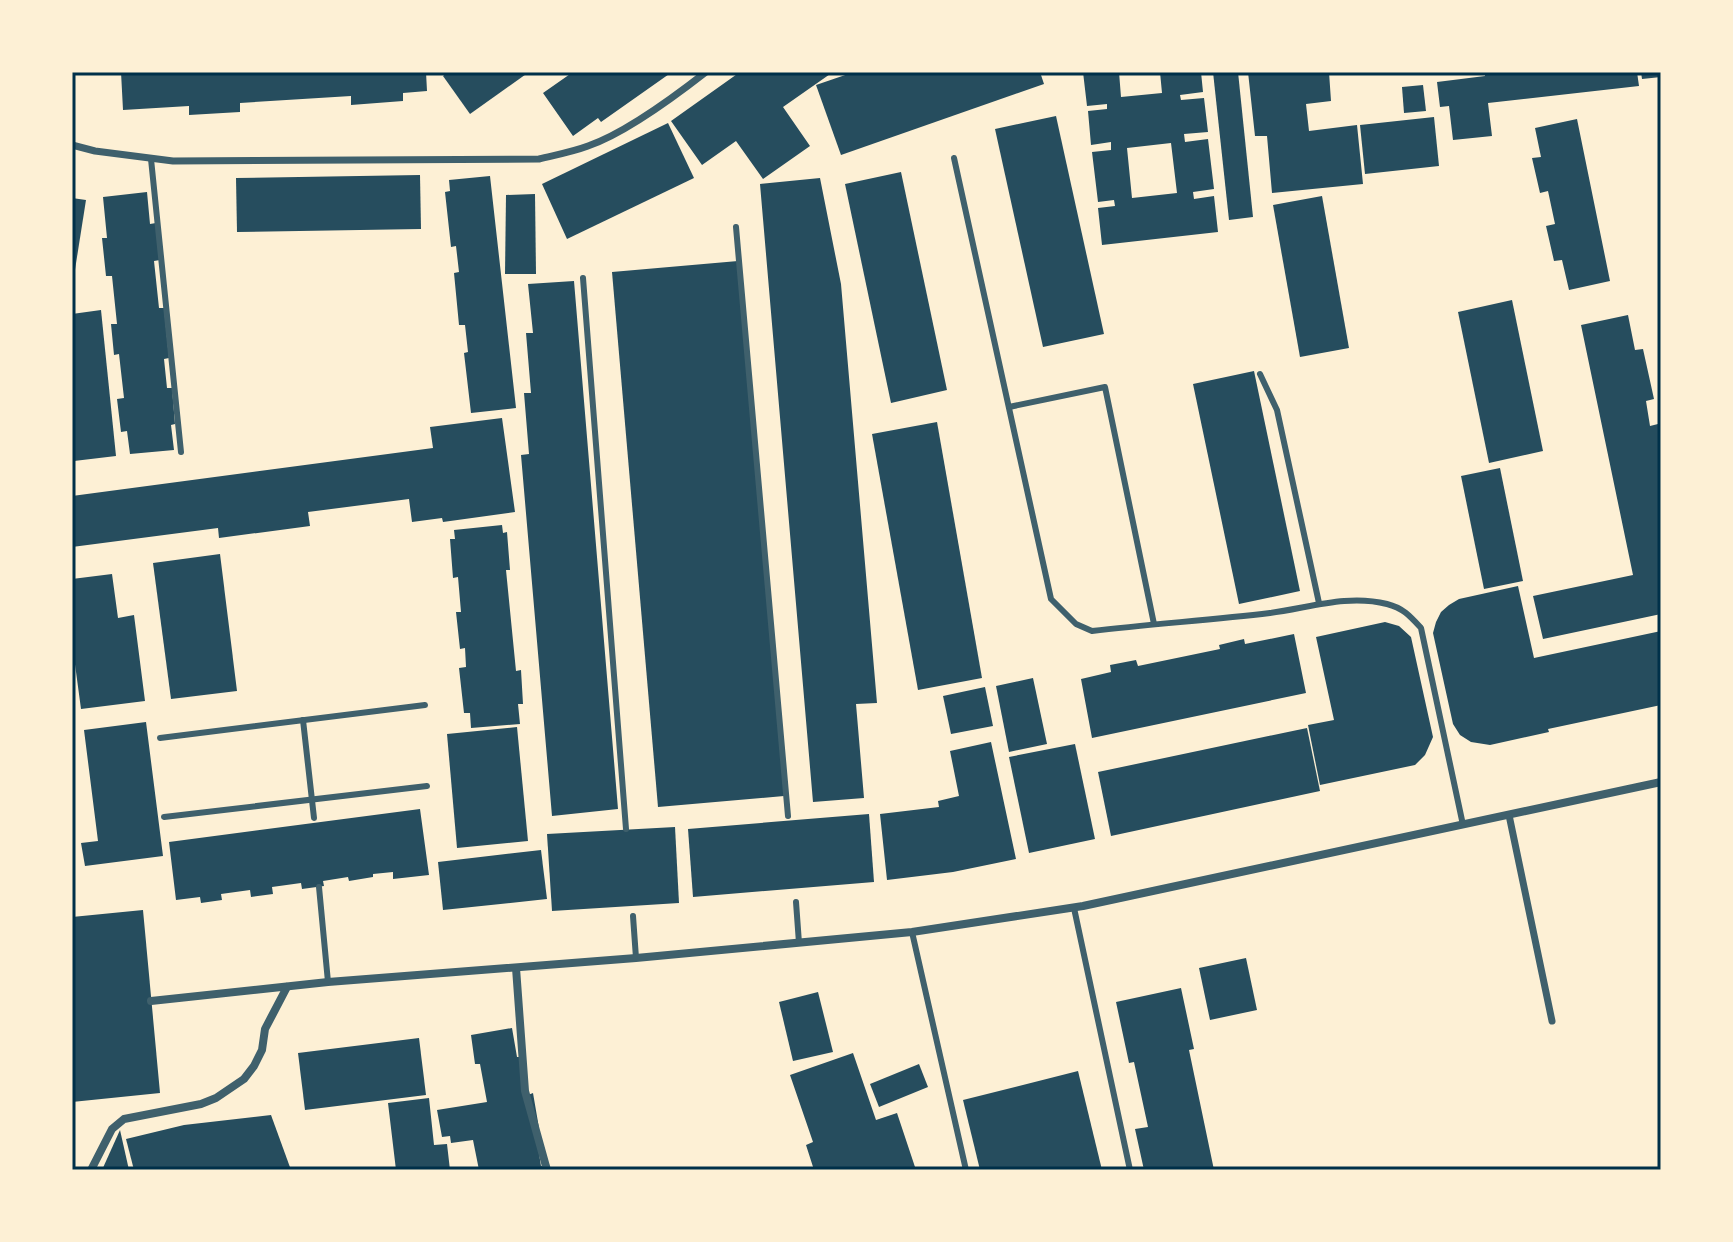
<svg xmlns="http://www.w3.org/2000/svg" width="1733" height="1242" font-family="Raleway,sans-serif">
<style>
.building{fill:#264d5e;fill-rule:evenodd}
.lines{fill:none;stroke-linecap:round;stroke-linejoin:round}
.service{stroke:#3f606c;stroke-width:6}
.pedestrian{stroke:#3f606c;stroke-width:7}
.minor{stroke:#3f606c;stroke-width:8}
.neatline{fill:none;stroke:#003049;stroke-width:3}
</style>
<rect width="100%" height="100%" fill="#fdf0d5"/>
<g class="building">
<polygon points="121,72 426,72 427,91 403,93 403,101 351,105 351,96 240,103 240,112 189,115 189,106 123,110"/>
<polygon points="448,72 529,72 470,114 443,76"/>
<polygon points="573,72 672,72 601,122 598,118 573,136 543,93"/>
<polygon points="740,72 833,72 783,107 810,146 763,179 736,141 702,165 671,121"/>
<polygon points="854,72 1040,72 1044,84 841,155 816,85"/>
<path d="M1083,72H1119L1121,97L1162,93L1160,72H1201L1203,92L1180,95L1181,100L1204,98L1208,132L1184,134L1185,142L1208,139L1214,189L1193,192L1194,199L1214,196L1218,232L1102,245L1098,208L1115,206L1114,200L1098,202L1092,152L1111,150V142L1091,145L1088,111L1107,109V104L1087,106ZM1171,143L1177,193L1132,198L1127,148Z"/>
<polygon points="1213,72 1238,72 1253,217 1229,220"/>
<polygon points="1248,72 1329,72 1331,101 1306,104 1309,131 1357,125 1363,184 1272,193 1267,136 1255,136"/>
<polygon points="1485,72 1637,72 1639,86 1488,103 1492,136 1453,140 1449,106 1440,107 1437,82 1485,76"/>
<polygon points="1641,72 1661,72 1661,77 1642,79"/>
<polygon points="1423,85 1426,111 1404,113 1402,87"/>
<polygon points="1056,116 1104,334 1043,347 995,129"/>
<polygon points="1434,117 1439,166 1365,174 1360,125"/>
<polygon points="1577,119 1610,281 1569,290 1562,260 1554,261 1546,226 1555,224 1548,191 1540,193 1532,158 1541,157 1535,128"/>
<polygon points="668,123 694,178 567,239 542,184"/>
<polygon points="901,172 947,390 891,403 845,184"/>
<polygon points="420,175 421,229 237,232 236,178"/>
<polygon points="490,176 516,408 471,413 464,353 468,352 465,325 459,325 454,273 459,272 456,246 451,247 445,192 450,191 449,180"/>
<polygon points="820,178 841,284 877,703 856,704 864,798 813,802 760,184"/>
<polygon points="147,192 150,224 156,223 160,260 154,261 159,308 164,308 169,358 164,359 167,388 172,388 175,424 171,425 174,450 130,454 127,431 121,432 117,399 124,398 119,354 114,355 111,324 117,324 112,276 106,276 102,238 107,238 103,197"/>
<polygon points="535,194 536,274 505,274 506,195"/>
<polygon points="1322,196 1349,348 1300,357 1273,205"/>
<polygon points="72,198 86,200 74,276 72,276"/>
<polygon points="738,261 784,796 658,807 612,272"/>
<polygon points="574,281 618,809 552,816 521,455 529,454 524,393 531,393 526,333 533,333 528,284"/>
<polygon points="1512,300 1543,451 1489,463 1458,312"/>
<polygon points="101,310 116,456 74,461 72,438 72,314"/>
<polygon points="1628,315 1635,350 1643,349 1654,399 1646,401 1650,426 1658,424 1661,441 1661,614 1543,639 1533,596 1633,575 1581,325"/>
<polygon points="1254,371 1300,591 1239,604 1193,384"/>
<polygon points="502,418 515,512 443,522 442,518 412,522 409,499 308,512 310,526 219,538 218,528 72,547 72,496 433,448 430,427"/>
<polygon points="937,422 982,678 918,690 872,434"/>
<polygon points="1500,468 1523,581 1484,589 1461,476"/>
<polygon points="502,525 503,533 507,532 510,570 506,570 516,671 521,670 523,704 518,704 520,724 471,728 470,713 464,713 459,668 466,667 465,648 460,649 456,612 461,612 458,577 453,578 450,539 455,539 454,530"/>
<polygon points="220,554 237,691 171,699 153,563"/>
<polygon points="112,574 118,618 134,615 145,701 81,709 72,642 72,579"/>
<polygon points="1518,586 1534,658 1661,631 1661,705 1548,729 1549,732 1490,745 1471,742 1460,735 1453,724 1433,633 1436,622 1441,612 1449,605 1459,599"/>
<polygon points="1385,622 1399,626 1411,637 1433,737 1425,755 1415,765 1320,785 1308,725 1334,720 1316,637"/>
<polygon points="1294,634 1306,693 1092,738 1081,679 1111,672 1110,665 1136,660 1138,666 1220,649 1219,645 1244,639 1245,644"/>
<polygon points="1033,678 1047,744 1009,752 996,686"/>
<polygon points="985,687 993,726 951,734 943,696"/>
<polygon points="146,722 163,856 85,866 81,843 98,841 84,730"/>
<polygon points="517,727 528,841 457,848 447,734"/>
<polygon points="1307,728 1320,791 1111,836 1098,772"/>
<polygon points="991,742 1016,859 953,872 887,880 880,814 939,807 938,801 959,796 950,751"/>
<polygon points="1075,744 1095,839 1029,853 1009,757"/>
<polygon points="420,809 429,875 393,879 393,872 373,874 373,877 349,881 348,877 323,881 324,886 302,889 301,883 272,887 273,894 251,897 250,890 221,894 222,900 201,903 200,897 176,900 169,842"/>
<polygon points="869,814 874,882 693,897 688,829"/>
<polygon points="675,827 679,903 552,911 547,834"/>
<polygon points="541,850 547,899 443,910 438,862"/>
<polygon points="143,910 160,1093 72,1102 72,917"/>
<polygon points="1246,958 1257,1010 1210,1020 1199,968"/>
<polygon points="1181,988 1194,1049 1189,1050 1214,1170 1144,1170 1135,1129 1148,1127 1134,1062 1129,1063 1116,1002"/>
<polygon points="818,992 833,1052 793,1061 779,1002"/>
<polygon points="512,1028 517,1057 521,1057 528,1095 533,1093 539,1128 535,1129 541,1166 549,1164 550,1170 479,1170 473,1140 451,1143 450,1136 442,1137 437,1110 487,1102 480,1064 475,1064 471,1035"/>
<polygon points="419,1038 426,1095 305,1110 298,1053"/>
<polygon points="853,1053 876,1120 897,1113 916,1170 814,1170 806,1145 813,1142 790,1075"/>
<polygon points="919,1064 928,1087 879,1107 870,1084"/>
<polygon points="1078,1071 1102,1170 980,1170 963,1100"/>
<polygon points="429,1098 434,1145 447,1144 450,1170 396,1170 388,1103"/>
<polygon points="271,1115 291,1170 134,1170 126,1139 184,1125"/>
<polygon points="120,1130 129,1170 102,1170"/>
</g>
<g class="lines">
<g class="service">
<path d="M954,158L1051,599L1076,624L1092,631C1152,624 1211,620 1270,613C1309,608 1347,594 1387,604C1403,608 1410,616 1421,628L1463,825"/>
<polyline points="151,159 181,452"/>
<polyline points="736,227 788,816"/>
<polyline points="583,278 626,829"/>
<polyline points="1260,374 1277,410 1319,603"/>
<polyline points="1009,407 1105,387 1154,624"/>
<polyline points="303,720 314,818"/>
<polyline points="160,738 425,705"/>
<polyline points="164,817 427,786"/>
<polyline points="319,887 328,982"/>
<polyline points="796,902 799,943"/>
<polyline points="1074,908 1130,1170"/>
<polyline points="633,916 636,958"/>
<polyline points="912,932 966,1170"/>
</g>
<g class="pedestrian">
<path d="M72,145L95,151L173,161L539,159C555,155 572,152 588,146C626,133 674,97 706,72"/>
<polyline points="1509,815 1552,1021"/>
</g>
<g class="minor">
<polyline points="516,968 525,1091 547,1170"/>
<polyline points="151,1001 328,982 636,958 912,932 1083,906 1661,782"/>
<polyline points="91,1170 112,1129 124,1119 201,1104 216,1098 244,1079 254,1066 262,1050 265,1029 287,987"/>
</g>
</g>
<rect width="1733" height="1242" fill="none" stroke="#fdf0d5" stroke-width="148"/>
<rect x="74" y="74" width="1585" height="1094" class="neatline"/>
</svg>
